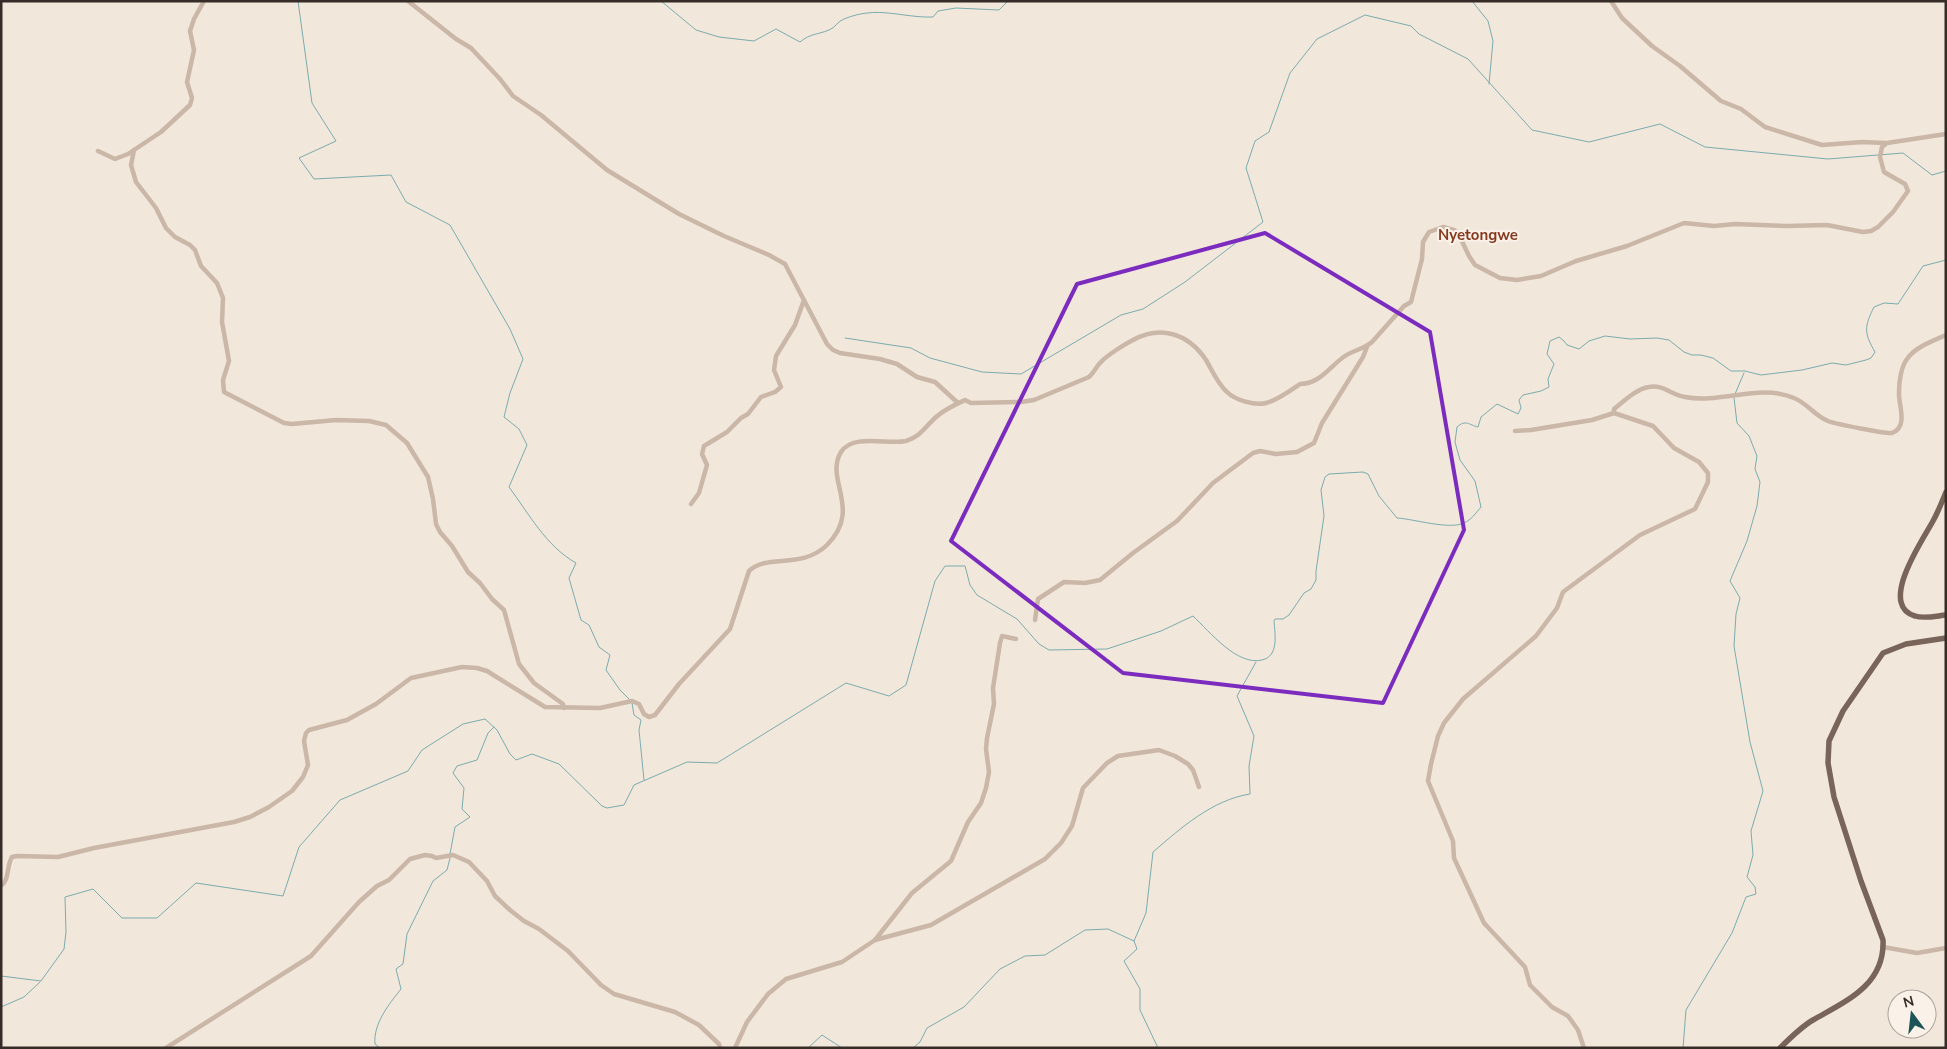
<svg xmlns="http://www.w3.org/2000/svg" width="1947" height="1049" font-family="'Nunito Sans',sans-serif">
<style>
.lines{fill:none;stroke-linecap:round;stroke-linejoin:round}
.stream{stroke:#7aacaf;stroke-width:1}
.minor{stroke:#cab7a7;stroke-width:4.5}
.major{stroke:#786459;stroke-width:5.5}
.marked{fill:none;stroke:#7b2cbf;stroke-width:4;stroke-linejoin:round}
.labels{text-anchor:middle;stroke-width:4;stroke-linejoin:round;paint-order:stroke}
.quarter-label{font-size:15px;font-weight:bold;fill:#863a20;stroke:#faf2e8}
</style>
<rect width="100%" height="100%" fill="#f2e7db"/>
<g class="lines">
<g class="stream">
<path d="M298,1L312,103L336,141L299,158L314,179L391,175L406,202L450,225L510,329L523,359L510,393L504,417L519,429L527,445L509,487C529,514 546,546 576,563L569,578L581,620L589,625L599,647L610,655L606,670L620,690L630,700"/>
<path d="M661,1L696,30L719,37L754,41L776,29L800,42C811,33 817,35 829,30C835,28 838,21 844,19C878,5 901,18 933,17L938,11L956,8L999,10L1008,1"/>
<polyline points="1472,1 1488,21 1493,41 1489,84"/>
<polyline points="845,338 911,348 930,358 982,372 1021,374 1121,315 1143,309 1185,282 1263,222 1246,168 1255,141 1269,132 1290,73 1317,39 1365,15 1411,26 1419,34 1468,59 1532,130 1589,142 1660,124 1705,147 1828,159 1903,153 1932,175 1946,171"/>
<polyline points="1735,394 1744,373"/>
<polyline points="632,703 634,715 641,720 639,730 644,780"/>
<polyline points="450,854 455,827 470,817 462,809 464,788 453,773 457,766 477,760 488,733 494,727"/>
<polyline points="1134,941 1137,949 1124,961 1140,989 1140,1010 1158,1048"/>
<path d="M1,976L41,981L64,949L66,932L65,897L93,889L122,918H157L196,883L283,896L299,847L340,800L408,771L422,750L463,724L485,719L497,730L510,754L516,760L532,754L559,764L602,806L607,808L624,805L634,785L687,762L717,763L846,683L889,696L906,685L935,581L945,566H965L970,585L977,595L1017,619L1039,644L1049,650L1107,649L1161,631L1193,616C1210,632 1237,666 1262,660C1279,656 1275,635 1274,621L1275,619H1283L1289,615L1304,593L1311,589L1316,580V571L1324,516L1321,490L1325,477L1329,474L1363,472L1368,474L1379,496L1397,518C1414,519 1449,530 1464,523C1471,520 1476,513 1481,507L1475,481L1460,460L1455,442L1457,427C1466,419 1469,425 1478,427L1481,417L1497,404L1518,414L1521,408L1519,400L1523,395L1541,391L1549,387L1548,379L1554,364L1547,354L1550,341L1559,337L1564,341L1567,345L1579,349L1589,341L1605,336L1630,339L1657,338L1669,340L1684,352L1692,355H1701L1713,358L1731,371H1745L1761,375L1802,370L1832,363L1846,365L1866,360L1871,358L1875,352C1864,333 1864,327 1874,307L1884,303L1898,304L1923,266L1946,260"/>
<polyline points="1,1007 24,997 40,982"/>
<path d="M380,1048L375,1044C373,1024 389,1004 401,989L396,969L403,964L407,934L433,881L447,870L450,858"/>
<polyline points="808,1048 822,1035 842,1048"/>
<path d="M913,1048L920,1042L927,1028L964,1007L1000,969L1025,956L1045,955L1085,930L1108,929L1134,941L1146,913L1153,852C1181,828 1212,800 1250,794L1249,766L1254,736L1237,696L1256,662"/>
<polyline points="1683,1048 1686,1010 1732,933 1746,897 1756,894 1755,887 1747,877 1753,855 1751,831 1763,791 1750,742 1734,646 1736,614 1740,598 1730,581 1747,541 1757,506 1760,482 1755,469 1757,456 1749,436 1737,423 1734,398"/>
</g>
<g class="minor">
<polyline points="408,1 456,39 471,48 500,79 513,96 541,115 607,170 679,214 724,236 769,255 785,264 827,344 833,350 840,353 880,359 897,364 917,377 935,382 958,403"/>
<polyline points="1611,1 1622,18 1652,46 1680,66 1721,101 1741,109 1765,127 1822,145 1862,142 1886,143"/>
<polyline points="134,150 131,165 136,182 156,208 166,228 175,237 190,245 195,250 201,266 217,283 223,298 222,322 229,361 223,380 224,392 284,423 292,424 336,420 369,421 386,425 407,443 428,477 433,499 436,524 440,532 452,546 468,572 480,583 492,599 504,610 519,664 534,683 563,704 564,708"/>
<polyline points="98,151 115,159 128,154 161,132 190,105 192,98 187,82 194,50 190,31 194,19 204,1"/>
<path d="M1614,413V409C1624,401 1636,389 1649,387C1662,384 1672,395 1685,397C1721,404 1760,383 1794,398C1807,403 1815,416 1828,421C1836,424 1886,434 1892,433C1909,427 1898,404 1899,392C1899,382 1901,367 1907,359C1915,347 1933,341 1946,335"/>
<polyline points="1515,431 1531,430 1592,420 1614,413 1653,426 1674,448 1699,462 1708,473 1708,482 1695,509 1640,535 1563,592 1557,608 1536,636 1463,699 1444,723 1438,736 1431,764 1428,781 1453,841 1454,858 1484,923 1525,967 1530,985 1552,1007 1568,1016 1578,1030 1584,1048"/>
<polyline points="691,504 699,493 707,465 702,454 704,446 727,432 741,418 748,414 761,397 775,392 781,387 774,370 776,356 795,325 804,300"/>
<polyline points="1035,620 1038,599 1064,582 1085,583 1100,580 1133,553 1177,521 1213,483 1253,453 1260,451 1276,454 1297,452 1314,443 1322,423 1363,357 1367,347"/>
<path d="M1,886C10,879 6,867 12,857L17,856L58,857L94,848L234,822L250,817L269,807L292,791L303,777L308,765L304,741L306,733L309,730L347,720L376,704L411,678L462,667L477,668L487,671L545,707L600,708L632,701L639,704L644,714L649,717L655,715L679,684L730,629L749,571C768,553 801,570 827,545C863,509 824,480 841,452C853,433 888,445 906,441C920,437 926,426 936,417C945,409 954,405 965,400L971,403L1021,402L1034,400L1089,377C1095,372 1096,366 1101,362C1106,356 1125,344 1133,340C1160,325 1188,333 1206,360C1212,370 1217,383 1227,392C1235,400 1255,406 1266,403C1278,400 1290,391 1300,384C1320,384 1330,366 1345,356C1354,350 1364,349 1372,342L1404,306L1411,302L1422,259L1423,242L1429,232L1443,227L1454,230L1458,233L1469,256L1475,265L1500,278L1517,280L1541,276L1576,261L1627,246L1684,223L1714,226L1735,224L1787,226L1827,225L1863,232L1871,231L1878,227L1893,212L1908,191L1905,184L1884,172L1880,157L1882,147L1887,143L1946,134"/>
<polyline points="875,940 931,925 1045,859 1061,843 1072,826 1083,788 1107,763 1118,756 1159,750 1175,756 1188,764 1193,770 1199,787"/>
<polyline points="1883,947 1917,953 1946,948"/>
<polyline points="166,1048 311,956 359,902 377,886 389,880 410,859 425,855 432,856 436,858 453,855 469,862 487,881 495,896 510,910 524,921 539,929 568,951 601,985 614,994 675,1012 699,1025 719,1044 720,1048"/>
<polyline points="735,1048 747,1022 768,994 786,979 842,962 875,940 912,893 951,861 968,822 981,803 986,788 989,772 986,749 987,738 994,704 993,688 1000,643 1002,636 1016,639"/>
</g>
<g class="major">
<path d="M1946,492C1942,502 1938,512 1933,521C1924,538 1877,605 1915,616C1924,619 1936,616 1946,615"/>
<path d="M1780,1048C1790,1038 1801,1027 1813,1020C1846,1001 1885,985 1883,940L1861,881L1834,797L1828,763L1829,741L1843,711L1883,653L1906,644L1946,638"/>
</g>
</g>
<path class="marked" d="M1265,233L1430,332L1464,530L1383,703L1123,673L951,541L1077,284Z"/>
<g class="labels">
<g class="quarter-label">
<text x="1478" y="240">Nyetongwe</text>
</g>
</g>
<rect width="1947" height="1049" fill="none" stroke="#362d28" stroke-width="5"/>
<g transform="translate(1912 1014) rotate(345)"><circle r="24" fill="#faf2e8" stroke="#aca39b"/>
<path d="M0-4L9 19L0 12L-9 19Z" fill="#1d5458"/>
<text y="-8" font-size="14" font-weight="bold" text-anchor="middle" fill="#362d28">N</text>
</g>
</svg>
